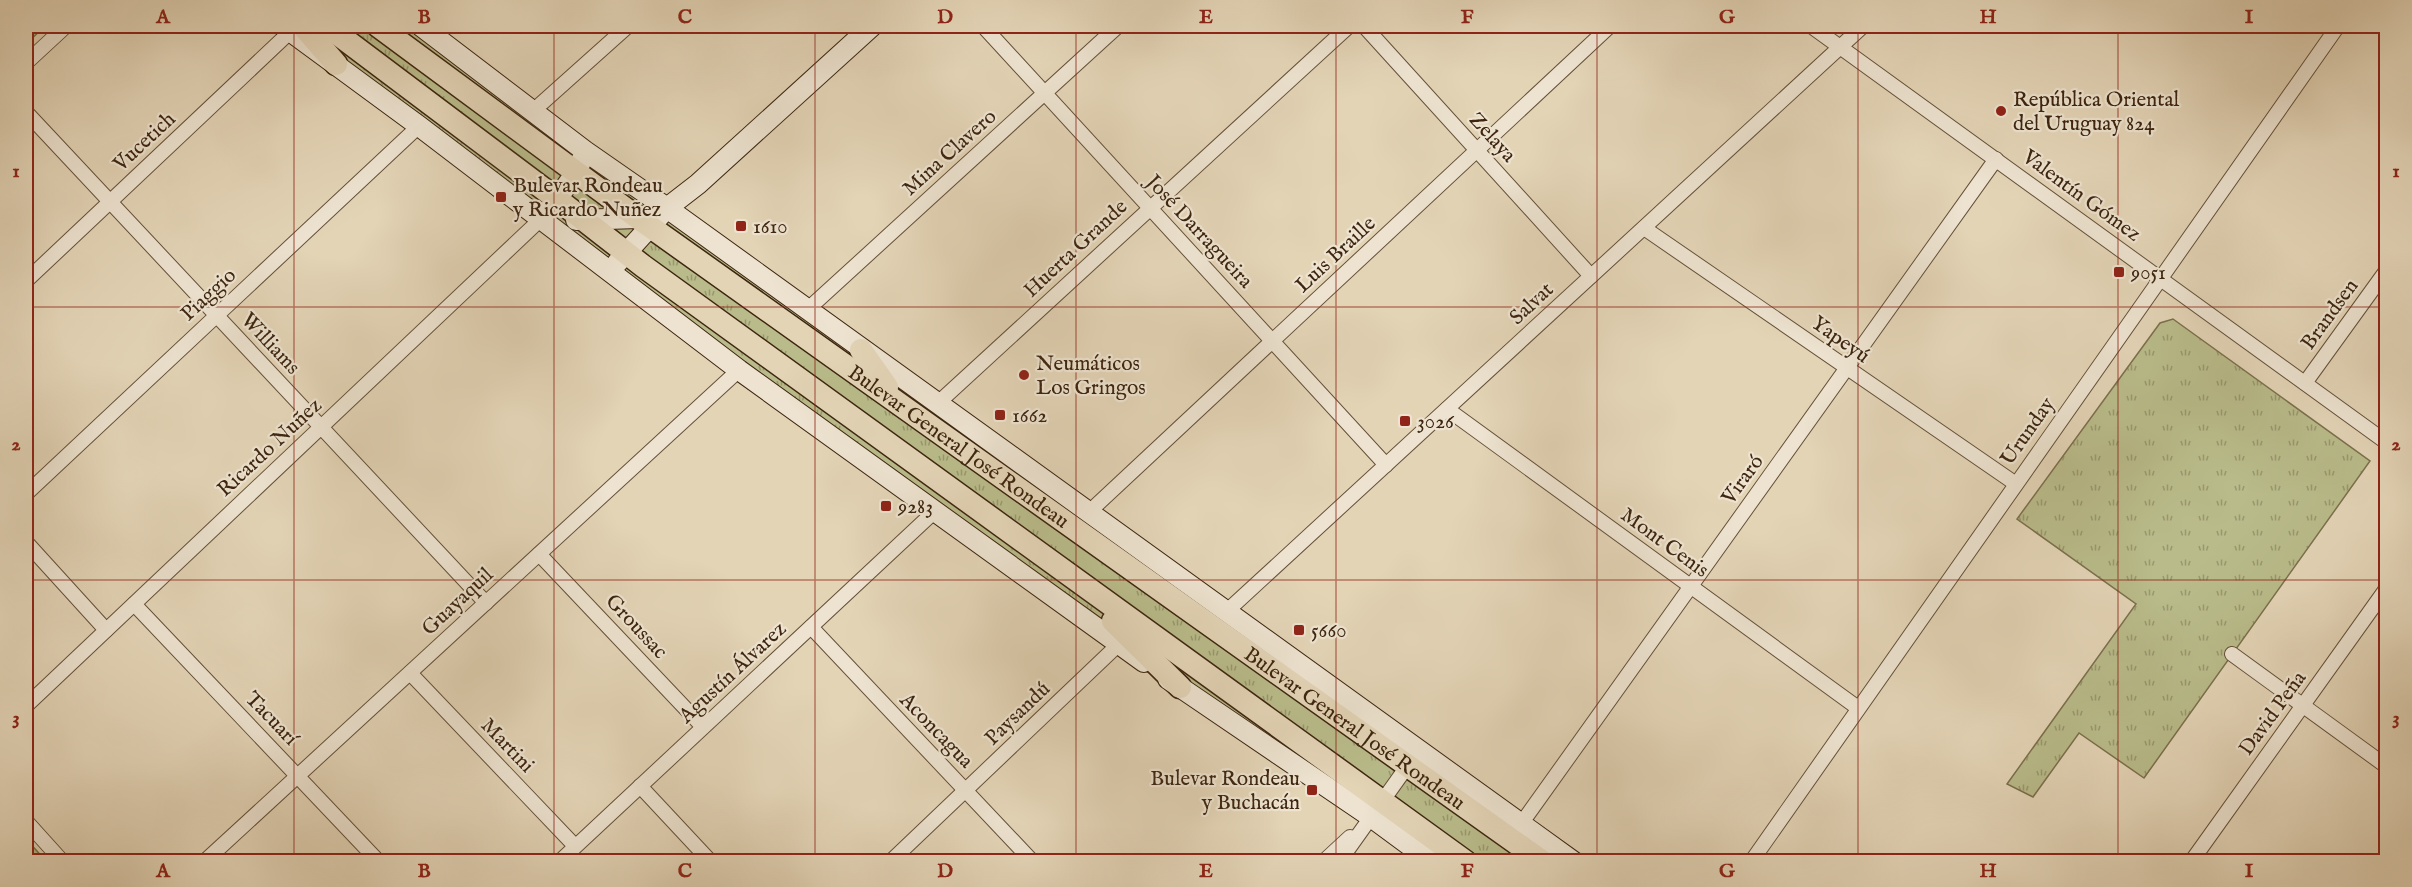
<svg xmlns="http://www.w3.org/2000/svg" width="2412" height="887" font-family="'IM FELL English',serif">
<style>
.grass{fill:url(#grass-tufts);stroke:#7b704c;stroke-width:1.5}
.pitch{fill:#b9bb8a;stroke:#7b704c;stroke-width:1.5}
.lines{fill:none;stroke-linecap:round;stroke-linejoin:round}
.street-casing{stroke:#665139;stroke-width:16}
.secondary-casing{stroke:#3d250f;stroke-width:22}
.primary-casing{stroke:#3d250f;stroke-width:25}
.street{stroke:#ede3d0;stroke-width:14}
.secondary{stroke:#ede3d0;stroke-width:20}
.primary{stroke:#e3d4b6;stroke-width:22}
.grid{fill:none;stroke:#8f2418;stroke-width:1.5;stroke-opacity:0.55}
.poi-dot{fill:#8f2418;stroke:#ede3d0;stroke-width:2}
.labels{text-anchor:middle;stroke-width:4.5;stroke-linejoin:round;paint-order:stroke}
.poi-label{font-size:21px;fill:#3d250f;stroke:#ede3d0;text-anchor:start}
.street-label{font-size:21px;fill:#3d250f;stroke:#ede3d0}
.neatline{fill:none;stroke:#8f2418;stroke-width:2}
.grid-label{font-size:20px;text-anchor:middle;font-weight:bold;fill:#8f2418}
</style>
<defs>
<pattern id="grass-tufts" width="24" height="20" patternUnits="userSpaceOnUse" patternTransform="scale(1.5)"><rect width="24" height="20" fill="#b9bb8a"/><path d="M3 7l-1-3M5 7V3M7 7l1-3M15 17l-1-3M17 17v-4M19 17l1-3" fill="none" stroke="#98986f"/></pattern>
</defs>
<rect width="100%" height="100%" fill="#e3d4b6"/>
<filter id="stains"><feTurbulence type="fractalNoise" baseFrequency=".00333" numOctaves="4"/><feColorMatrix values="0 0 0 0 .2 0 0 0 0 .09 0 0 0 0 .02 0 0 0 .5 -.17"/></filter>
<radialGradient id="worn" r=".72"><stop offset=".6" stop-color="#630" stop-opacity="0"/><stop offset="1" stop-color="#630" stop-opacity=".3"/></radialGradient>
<g class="grass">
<polygon points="283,26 421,26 1574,861 1432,861 1180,687"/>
<polygon points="2173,319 2370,461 2144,778 2079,733 2033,797 2007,784 2136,604 2017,519 2160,323"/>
</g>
<g class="pitch">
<polygon points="26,26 45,26 26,44"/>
<polygon points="26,839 46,861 26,861"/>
</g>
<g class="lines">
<g class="street-casing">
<g id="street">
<polyline points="983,26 1386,465"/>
<polyline points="1364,26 1591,276"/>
<polyline points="1811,26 2386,442"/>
<polyline points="2383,26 2386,28"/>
<polyline points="26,63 66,26"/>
<polyline points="533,111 628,26"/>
<polyline points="26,112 486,603"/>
<polyline points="1644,228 2016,484"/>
<polyline points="26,281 291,31"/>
<polyline points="807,310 1118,26"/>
<polyline points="2305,383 2386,271"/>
<polyline points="937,404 1349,26"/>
<polyline points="1447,409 1858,708"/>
<polyline points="26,494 419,126"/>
<polyline points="1089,512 1610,26"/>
<polyline points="26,542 106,630"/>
<polyline points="539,554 703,727"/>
<polyline points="134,604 379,862"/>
<polyline points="1226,612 1863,26"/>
<polyline points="811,627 1033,862"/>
<polyline points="2232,654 2386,766"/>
<polyline points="410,673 575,846"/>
<polyline points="26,706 541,219"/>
<polyline points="640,786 711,862"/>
<polyline points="26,821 63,862"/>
<polyline points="1521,824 1996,159"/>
<polyline points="204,862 739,370"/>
<polyline points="559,862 934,512"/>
<polyline points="890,862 1119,644"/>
<polyline points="1323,862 1350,837"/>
<polyline points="1339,862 1411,761"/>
<polyline points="1751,862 2338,26"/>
<polyline points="2191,862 2386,589"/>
</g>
</g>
<g class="secondary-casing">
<g id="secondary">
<polyline points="283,26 419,126 739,370 1144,662"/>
<polyline points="421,26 585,151 667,208 1574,862"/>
<polyline points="549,210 577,171 582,159"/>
<polyline points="576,220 638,218 645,216"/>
<polyline points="617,263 667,208 698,184 872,26"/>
<polyline points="1168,679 1371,817 1432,862"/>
</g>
</g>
<g class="primary-casing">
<g id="primary">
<polyline points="303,26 336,64"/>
<polyline points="327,26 557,199 643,266 1466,862"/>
<path id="s1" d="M378,26L638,218L1543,862"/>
<polyline points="861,350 887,387"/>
<polyline points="1113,621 1180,687"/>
</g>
</g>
<use href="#street" class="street"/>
<use href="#secondary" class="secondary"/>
<use href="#primary" class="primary"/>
</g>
<path class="grid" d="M294,26V862M554,26V862M815,26V862M1076,26V862M1336,26V862M1597,26V862M1858,26V862M2118,26V862M26,307H2386M26,580H2386"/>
<g class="poi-dot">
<circle cx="2001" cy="111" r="6"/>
<rect x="495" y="191" width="12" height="12" rx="3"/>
<rect x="735" y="220" width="12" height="12" rx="3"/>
<rect x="2113" y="266" width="12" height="12" rx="3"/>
<circle cx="1024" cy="375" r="6"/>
<rect x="994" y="409" width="12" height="12" rx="3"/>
<rect x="1399" y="415" width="12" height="12" rx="3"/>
<rect x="880" y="500" width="12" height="12" rx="3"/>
<rect x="1293" y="624" width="12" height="12" rx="3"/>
<rect x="1306" y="784" width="12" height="12" rx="3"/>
</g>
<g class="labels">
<g class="poi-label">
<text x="2013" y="106">República Oriental<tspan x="2013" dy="24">del Uruguay 824</tspan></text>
<text x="513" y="192">Bulevar Rondeau<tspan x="513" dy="24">y Ricardo Nuñez</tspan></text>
<text x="753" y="233">1610</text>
<text x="2131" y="279">9051</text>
<text x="1036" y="370">Neumáticos<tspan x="1036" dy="24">Los Gringos</tspan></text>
<text x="1012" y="422">1662</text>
<text x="1417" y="428">3026</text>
<text x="898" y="513">9283</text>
<text x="1311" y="637">5660</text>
<text x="1300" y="785" text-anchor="end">Bulevar Rondeau<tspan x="1300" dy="24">y Buchacán</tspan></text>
</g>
<g class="street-label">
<text transform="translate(1493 137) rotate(48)" y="7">Zelaya</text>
<text transform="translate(144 141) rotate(-43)" y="7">Vucetich</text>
<text transform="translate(949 152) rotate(-42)" y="7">Mina Clavero</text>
<text transform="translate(2082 195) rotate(36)" y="7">Valentín Gómez</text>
<text transform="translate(1200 231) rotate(47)" y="7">José Darragueira</text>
<text transform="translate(1075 248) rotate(-43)" y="7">Huerta Grande</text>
<text transform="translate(1335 254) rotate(-43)" y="7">Luis Braille</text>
<text transform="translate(208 294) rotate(-43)" y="7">Piaggio</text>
<text transform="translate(1531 303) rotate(-43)" y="7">Salvat</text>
<text transform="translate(2329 314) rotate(-54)" y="7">Brandsen</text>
<text transform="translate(1841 339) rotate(35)" y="7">Yapeyú</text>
<text transform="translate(271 343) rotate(47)" y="7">Williams</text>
<text transform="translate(2027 431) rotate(-55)" y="7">Urunday</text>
<text dy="7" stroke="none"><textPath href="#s1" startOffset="717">Bulevar General José Rondeau</textPath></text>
<text transform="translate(269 447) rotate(-43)" y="7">Ricardo Nuñez</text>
<text transform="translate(1742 479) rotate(-54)" y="7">Viraró</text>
<text transform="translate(1665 542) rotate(36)" y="7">Mont Cenis</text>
<text transform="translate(457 601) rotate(-43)" y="7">Guayaquil</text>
<text transform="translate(637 626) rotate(47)" y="7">Groussac</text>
<text transform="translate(732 672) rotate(-43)" y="7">Agustín Álvarez</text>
<text transform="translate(1017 713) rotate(-44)" y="7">Paysandú</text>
<text transform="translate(2272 713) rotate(-54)" y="7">David Peña</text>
<text transform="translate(272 718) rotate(46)" y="7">Tacuarí</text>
<text dy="7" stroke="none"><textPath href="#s1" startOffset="1203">Bulevar General José Rondeau</textPath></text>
<text transform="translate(937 730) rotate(46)" y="7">Aconcagua</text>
<text transform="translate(508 745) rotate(46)" y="7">Martini</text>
</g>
</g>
<rect width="2412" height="887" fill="none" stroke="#e3d4b6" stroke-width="66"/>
<rect x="33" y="33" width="2346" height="821" class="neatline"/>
<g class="grid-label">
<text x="163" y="23">A</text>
<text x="424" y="23">B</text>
<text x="685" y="23">C</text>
<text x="945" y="23">D</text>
<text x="1206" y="23">E</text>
<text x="1467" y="23">F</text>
<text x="1727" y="23">G</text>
<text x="1988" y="23">H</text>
<text x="2249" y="23">I</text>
<text x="16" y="177">1</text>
<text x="2396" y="177">1</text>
<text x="16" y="450">2</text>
<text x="2396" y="450">2</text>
<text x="16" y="724">3</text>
<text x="2396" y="724">3</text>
<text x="163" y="877">A</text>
<text x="424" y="877">B</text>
<text x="685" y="877">C</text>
<text x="945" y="877">D</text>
<text x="1206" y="877">E</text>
<text x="1467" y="877">F</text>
<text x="1727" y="877">G</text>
<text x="1988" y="877">H</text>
<text x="2249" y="877">I</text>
</g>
<rect width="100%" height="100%" filter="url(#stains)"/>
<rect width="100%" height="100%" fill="url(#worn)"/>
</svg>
